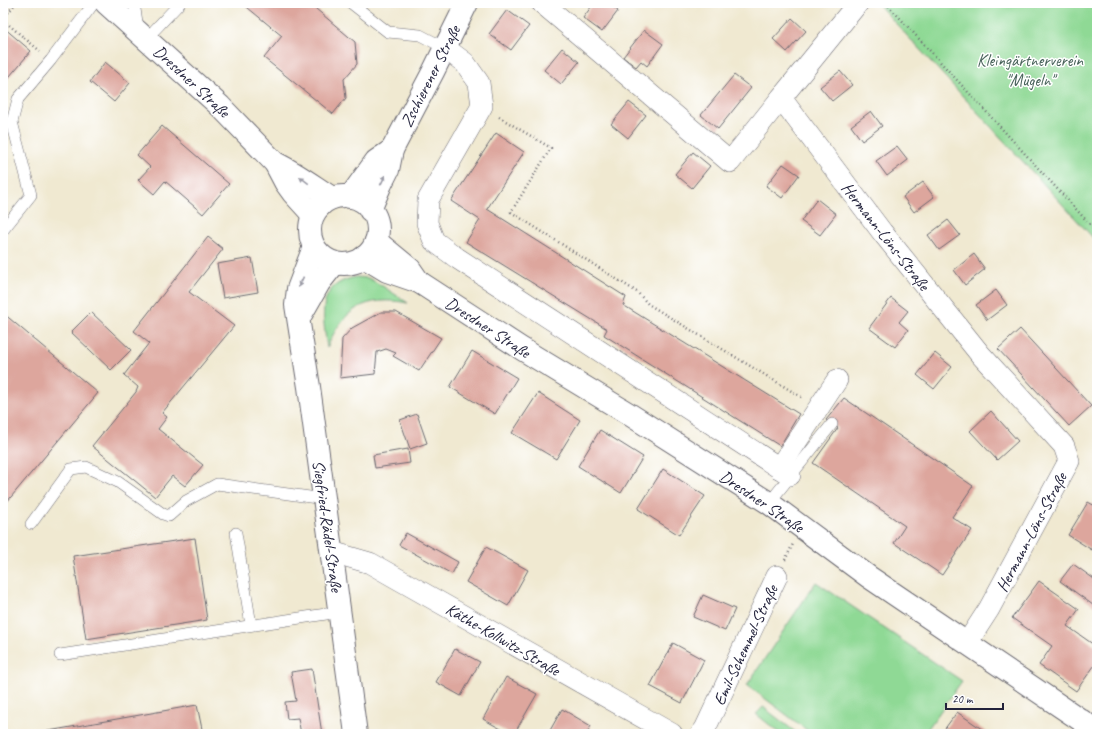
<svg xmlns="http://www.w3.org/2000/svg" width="1100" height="737" font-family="Caveat,sans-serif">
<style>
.green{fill:#8fd995;stroke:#587e68}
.building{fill:#dda69d}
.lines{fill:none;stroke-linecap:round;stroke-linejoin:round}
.service-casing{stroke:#6a6870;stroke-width:12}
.minor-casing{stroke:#6a6870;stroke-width:22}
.tertiary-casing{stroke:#6a6870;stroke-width:24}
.path{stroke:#6a6870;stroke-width:2.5;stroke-dasharray:1 3;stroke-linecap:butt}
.service{stroke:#fff;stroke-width:11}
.minor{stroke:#fff;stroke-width:21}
.tertiary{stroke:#fff;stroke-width:22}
.oneway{fill:#9c9ca7}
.labels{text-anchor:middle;stroke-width:3;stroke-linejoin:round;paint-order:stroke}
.park-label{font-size:17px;fill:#48625a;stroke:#fff}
.street-label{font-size:17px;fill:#22223b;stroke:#fff}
</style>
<rect width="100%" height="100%" fill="#fff"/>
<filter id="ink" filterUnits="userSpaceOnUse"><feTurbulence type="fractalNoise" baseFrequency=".025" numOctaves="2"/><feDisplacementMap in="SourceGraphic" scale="8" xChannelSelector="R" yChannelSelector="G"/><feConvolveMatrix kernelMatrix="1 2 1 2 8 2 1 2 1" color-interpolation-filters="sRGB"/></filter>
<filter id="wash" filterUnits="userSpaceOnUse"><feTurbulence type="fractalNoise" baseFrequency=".012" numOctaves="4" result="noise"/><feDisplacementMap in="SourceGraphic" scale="16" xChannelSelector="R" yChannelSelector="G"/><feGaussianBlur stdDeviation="0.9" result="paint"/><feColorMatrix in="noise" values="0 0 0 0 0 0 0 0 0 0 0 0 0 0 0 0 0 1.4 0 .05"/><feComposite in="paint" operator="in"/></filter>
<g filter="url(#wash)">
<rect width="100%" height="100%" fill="#f0e9d1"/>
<g class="green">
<polygon points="877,3 1097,3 1097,242"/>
<path d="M356,277L368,278L381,285L408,303C365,295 343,309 327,348C323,316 315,285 356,277Z"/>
<polygon points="816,582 962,681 924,734 812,734 747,685"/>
<polygon points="763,707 798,734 781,734 756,714"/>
</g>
<g id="blocks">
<g class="building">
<polygon points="242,3 309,3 355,42 357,64 344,79 346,98 333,114 264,58 282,36"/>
<polygon points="594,3 608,3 618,11 602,32 583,18"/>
<polygon points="507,10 529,26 511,50 489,34"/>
<polygon points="792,18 806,31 787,52 773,39"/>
<polygon points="3,27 31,51 4,83 3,83"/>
<polygon points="644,30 663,44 647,66 641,61 636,67 623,57"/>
<polygon points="562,48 579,62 561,84 544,70"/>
<polygon points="105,62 130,83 114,102 90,82"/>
<polygon points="840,71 852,85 832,101 820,87"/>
<polygon points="734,75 751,88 718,129 701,115"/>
<polygon points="629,102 646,115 628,138 611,124"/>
<polygon points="871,111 882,126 862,141 851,126"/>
<polygon points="162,126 229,184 203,214 165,181 154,194 138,180 150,167 137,155"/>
<polygon points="496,133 524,152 487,209 626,297 623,305 799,414 780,446 604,335 607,329 466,242 480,220 451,201"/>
<polygon points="897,146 908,160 887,176 876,161"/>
<polygon points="693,152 710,166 692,188 675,174"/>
<polygon points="783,164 799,175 782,198 766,186"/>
<polygon points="923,182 934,197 914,212 903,197"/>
<polygon points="817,199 836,214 820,235 801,221"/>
<polygon points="948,220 960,235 939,250 928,235"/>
<polygon points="208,237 223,249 189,292 234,326 162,413 167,417 158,429 203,465 185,486 172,476 155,497 92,446 136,392 138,387 124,375 149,343 134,331"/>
<polygon points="974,254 985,269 965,285 954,270"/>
<polygon points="252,258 258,292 223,298 217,264"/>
<polygon points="996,290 1007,305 987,320 976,305"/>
<polygon points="891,298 908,311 899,322 908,330 895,347 869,328"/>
<polygon points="91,312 131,350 111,370 71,332"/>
<polygon points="381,312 396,312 441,338 419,371 393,356 396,353 386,349 377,352 375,374 340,378 342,339 352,328"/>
<polygon points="3,313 98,393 6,503 3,500"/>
<polygon points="1020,329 1091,406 1069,426 998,349"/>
<polygon points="472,351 517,378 495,414 450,387"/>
<polygon points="935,353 952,367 934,389 917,375"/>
<polygon points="538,393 580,420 556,459 512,433"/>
<polygon points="844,398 973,486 952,517 972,530 942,575 894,543 905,526 813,463 838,428 826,420"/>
<polygon points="991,411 1018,441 997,460 970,431"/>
<polygon points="417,414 427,443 410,449 400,420"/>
<polygon points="600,430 643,457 621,493 578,466"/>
<polygon points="408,449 410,463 375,468 373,455"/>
<polygon points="663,469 705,496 679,535 638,509"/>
<polygon points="1088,502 1097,507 1097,542 1092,550 1068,535"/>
<polygon points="406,533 458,562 452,574 399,545"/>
<polygon points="195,538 207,620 86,639 73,556"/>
<polygon points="486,547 528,570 508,606 466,582"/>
<polygon points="1073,564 1097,581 1097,608 1060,581"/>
<polygon points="1039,581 1079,609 1067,626 1097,647 1097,662 1076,691 1039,665 1052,646 1012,618"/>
<polygon points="703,595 735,609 725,631 693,617"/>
<polygon points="673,643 704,660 682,703 650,686"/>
<polygon points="455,649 480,662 461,696 436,682"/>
<polygon points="312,669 322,734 301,734 298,718 287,719 285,702 296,701 291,672"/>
<polygon points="506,677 537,694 514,734 510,734 483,719"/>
<polygon points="197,705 203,734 37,734 37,733"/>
<polygon points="562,709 591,726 586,734 548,734"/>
<polygon points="957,712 989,734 941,734"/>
</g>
</g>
</g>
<g filter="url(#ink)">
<use href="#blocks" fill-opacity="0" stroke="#6a6870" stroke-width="1"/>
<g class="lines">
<g class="service-casing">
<g id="service">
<polyline points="134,3 138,28"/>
<polyline points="351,3 388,32 420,35 445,48"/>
<polyline points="147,38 180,3"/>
<polyline points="3,230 31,195 12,122 18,99 51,60 94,3"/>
<polyline points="769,503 832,424"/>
<polyline points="31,524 71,469 86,467 118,482 163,514 169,516 186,501 217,484 324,499"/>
<polyline points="236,533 251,625"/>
<polyline points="60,655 339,612"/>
</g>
</g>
<g class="minor-casing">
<g id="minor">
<polyline points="542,3 730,162 781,98 882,232 980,354 1064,446 1069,461 989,609 967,643"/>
<polyline points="445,48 465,63 479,83 482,106 428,200 427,223 434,241 457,258 790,475"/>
<polyline points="781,98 858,3"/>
<polyline points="779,468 837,380"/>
<polyline points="332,552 370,563 672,734"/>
<polyline points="701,734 705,729 777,576"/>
</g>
</g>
<g class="tertiary-casing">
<g id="tertiary">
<polyline points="106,3 220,106 275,163 285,182 293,193 313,215"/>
<path d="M275,163C295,172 313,186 332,198"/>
<circle cx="344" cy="230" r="34"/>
<polyline points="350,197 376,161 392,150"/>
<polyline points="370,210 381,184 388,170 392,150 433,72 467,3"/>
<polyline points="376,241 410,269 419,282"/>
<polyline points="314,247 298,289 296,305 309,387 356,734"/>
<polyline points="364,257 387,271 419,282 522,349 629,414 769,503 869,577 1097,731"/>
<polyline points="299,318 319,283 335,263"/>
</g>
</g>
<g class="path">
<polyline points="886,3 1097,232"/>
<polyline points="3,19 16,3"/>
<polyline points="3,20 40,51"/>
<polyline points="499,117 551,148 511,212 637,292 648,304 803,398"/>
<polyline points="785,560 793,544"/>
</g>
<use href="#service" class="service"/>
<use href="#minor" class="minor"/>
<use href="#tertiary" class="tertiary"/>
</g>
<defs><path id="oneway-solid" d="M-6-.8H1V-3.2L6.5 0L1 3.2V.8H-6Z"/></defs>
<g class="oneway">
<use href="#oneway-solid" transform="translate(304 180) rotate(-143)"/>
<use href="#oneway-solid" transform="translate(383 180) rotate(-64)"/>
<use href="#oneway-solid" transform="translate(301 282) rotate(115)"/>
</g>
</g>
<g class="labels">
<g class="park-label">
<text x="1030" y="66">Kleingärtnerverein<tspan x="1030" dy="20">"Mügeln"</tspan></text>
</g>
<g class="street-label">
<text transform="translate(430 76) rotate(-63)" y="6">Zschierener Straße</text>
<text transform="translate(192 81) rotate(43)" y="6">Dresdner Straße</text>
<text transform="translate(886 236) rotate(52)" y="6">Hermann-Löns-Straße</text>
<text transform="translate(488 327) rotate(33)" y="6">Dresdner Straße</text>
<text transform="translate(762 501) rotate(34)" y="6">Dresdner Straße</text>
<text transform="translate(328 526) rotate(82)" y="6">Siegfried-Rädel-Straße</text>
<text transform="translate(1031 532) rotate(-62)" y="6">Hermann-Löns-Straße</text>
<text transform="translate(503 639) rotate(30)" y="6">Käthe-Kollwitz-Straße</text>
<text transform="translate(745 645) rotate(-65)" y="6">Emil-Schemmel-Straße</text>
</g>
</g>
<rect width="1100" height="737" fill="none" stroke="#fff" stroke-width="16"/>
<path d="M946 703v6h57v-6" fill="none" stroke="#22223b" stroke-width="2"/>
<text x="952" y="703" font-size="12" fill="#22223b" stroke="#ffffff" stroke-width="3" paint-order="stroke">20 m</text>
</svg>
